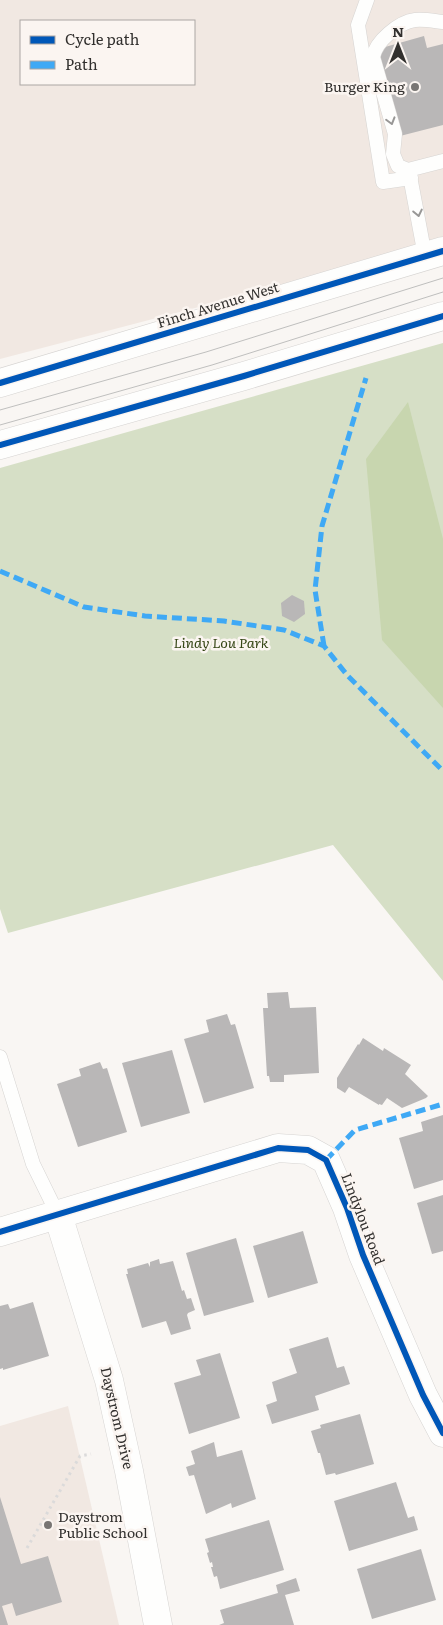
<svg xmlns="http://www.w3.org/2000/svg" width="443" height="1625" font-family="Literata,serif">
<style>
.built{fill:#f1e8e2;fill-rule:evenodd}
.green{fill:#d6dfc6}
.forest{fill:#c8d6af}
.building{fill:#b9b7b7}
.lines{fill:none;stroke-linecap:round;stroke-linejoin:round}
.service-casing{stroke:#d6d4d2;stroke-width:15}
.minor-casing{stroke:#d6d4d2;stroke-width:29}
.secondary-casing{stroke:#d6d4d2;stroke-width:29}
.path{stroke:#dbdada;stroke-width:3;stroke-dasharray:2.5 4;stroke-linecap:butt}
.service{stroke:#fefefd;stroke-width:14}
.minor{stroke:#fefefd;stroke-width:28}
.secondary{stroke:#fefefd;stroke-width:28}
.tram{stroke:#bfbfbe;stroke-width:1}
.quiet{stroke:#3fa9f5;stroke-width:5;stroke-dasharray:10 5;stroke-linecap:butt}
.cycleway-casing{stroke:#fbf5f1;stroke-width:9}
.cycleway{stroke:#0057b8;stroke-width:6}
.oneway{stroke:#989796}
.poi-dot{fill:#787573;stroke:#fbf5f1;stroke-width:2}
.labels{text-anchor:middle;stroke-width:5;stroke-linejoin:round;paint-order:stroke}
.poi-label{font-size:14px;fill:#32302e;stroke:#fbf5f1;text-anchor:end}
.street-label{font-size:14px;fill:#32302e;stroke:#fbf5f1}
.park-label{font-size:14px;font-style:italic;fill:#344514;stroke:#fbf5f1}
</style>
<rect width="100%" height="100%" fill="#f9f6f3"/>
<g class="built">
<path d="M0,0H443V243L0,359ZM21,21H194V84H21Z"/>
<polygon points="68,1406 119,1625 0,1625 0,1426"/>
</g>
<polygon class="green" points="443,343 443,981 333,845 8,933 0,909 0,468"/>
<polygon class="forest" points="408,402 443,539 443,708 382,640 366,459"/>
<g class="building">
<polygon points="424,36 427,48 443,44 443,125 400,136 378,49"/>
<polygon points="292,595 304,601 305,614 294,622 282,616 281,603"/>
<polygon points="288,992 290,1008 316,1007 319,1073 284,1075 284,1082 270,1082 269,1076 267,1076 263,1008 268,1008 267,993"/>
<polygon points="227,1014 231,1025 235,1024 254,1088 204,1103 184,1039 209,1032 206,1020"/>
<polygon points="363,1038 383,1051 384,1048 411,1065 405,1074 428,1096 426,1098 402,1108 387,1098 382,1105 379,1104 379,1105 349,1087 345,1093 337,1088 337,1078 358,1044 359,1045"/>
<polygon points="172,1050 190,1113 141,1127 122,1063"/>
<polygon points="100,1062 103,1069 107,1068 127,1132 78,1147 57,1084 81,1076 79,1069"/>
<polygon points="443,1115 443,1180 414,1189 399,1138 423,1131 421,1122"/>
<polygon points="443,1195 443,1251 432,1254 417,1203"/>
<polygon points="303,1231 318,1283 268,1298 253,1246"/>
<polygon points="236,1238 254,1302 204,1316 186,1253"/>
<polygon points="159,1259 160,1264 173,1261 182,1291 184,1290 187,1299 191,1298 195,1310 188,1313 187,1315 191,1329 171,1335 166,1321 142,1328 126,1274 128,1274 127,1269 148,1263 150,1267 150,1262"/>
<polygon points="33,1302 49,1356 3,1370 3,1368 0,1369 0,1306 8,1304 10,1309"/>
<polygon points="328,1337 337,1368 344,1366 350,1384 315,1396 319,1410 272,1424 266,1405 277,1401 272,1382 297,1373 289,1349"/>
<polygon points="220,1353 240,1418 189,1434 174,1383 201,1375 196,1360"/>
<polygon points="360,1414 374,1464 336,1475 335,1473 326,1475 320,1453 318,1453 311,1431 321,1428 320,1425"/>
<polygon points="214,1442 217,1457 242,1450 256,1499 232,1508 231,1503 206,1514 194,1475 189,1476 186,1467 195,1464 191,1451"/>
<polygon points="396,1482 408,1518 414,1516 418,1530 349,1551 334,1501"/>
<polygon points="0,1497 21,1564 48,1556 62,1602 16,1616 12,1603 2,1606 8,1625 0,1625"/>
<polygon points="269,1520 284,1570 220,1589 217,1576 214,1577 211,1567 213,1567 212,1562 210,1563 207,1553 209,1552 205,1539"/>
<polygon points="421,1549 436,1600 372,1619 357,1569"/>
<polygon points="296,1578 300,1591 285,1595 294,1625 219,1625 224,1623 220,1610 278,1593 276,1585"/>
</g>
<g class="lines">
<g class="service-casing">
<g id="service">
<polyline points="367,0 358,25 383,182 411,178"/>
<path d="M443,22C434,21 424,19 415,20C399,22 376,41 373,57L395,134L393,154L398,166L408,170L443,161"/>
<polyline points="409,171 425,256"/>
<polyline points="0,1057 33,1164 58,1215"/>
</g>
</g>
<g class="minor-casing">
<g id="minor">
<polyline points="58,1215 109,1380 129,1471 158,1625"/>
<polyline points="0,1232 278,1148 308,1150 326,1160 347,1208 363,1255 423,1395 443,1433"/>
</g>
</g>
<g class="secondary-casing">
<g id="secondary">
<polyline points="0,383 443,251"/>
<polyline points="0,445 244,376 443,316"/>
</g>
</g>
<polyline class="path" points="27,1548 80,1456 91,1454"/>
<use href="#service" class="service"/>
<use href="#minor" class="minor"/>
<use href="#secondary" class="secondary"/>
<g class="tram">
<polyline points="0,410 206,352 443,278"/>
<polyline points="0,425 212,365 443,292"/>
</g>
<g class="quiet">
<polyline points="0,571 84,607 145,616 224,621 284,630 324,646 347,675 443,771"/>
<polyline points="324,646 315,590 322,526 366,378"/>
<polyline points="326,1160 355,1130 443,1104"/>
</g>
<g class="cycleway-casing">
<g id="cycleway">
<polyline points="0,383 443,251"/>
<polyline points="0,445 244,376 443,316"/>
<polyline points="0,1232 278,1148 308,1150 326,1160 347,1208 363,1255 423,1395 443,1433"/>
</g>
</g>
<use href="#cycleway" class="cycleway"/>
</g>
<defs><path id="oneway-chevron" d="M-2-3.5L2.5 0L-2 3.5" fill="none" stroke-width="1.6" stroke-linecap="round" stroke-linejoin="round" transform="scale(1.25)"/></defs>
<g class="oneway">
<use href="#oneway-chevron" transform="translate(391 121) rotate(74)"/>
<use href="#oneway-chevron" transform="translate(418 213) rotate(78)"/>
</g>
<g class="poi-dot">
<circle cx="415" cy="87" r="5"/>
<circle cx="48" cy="1525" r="5"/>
</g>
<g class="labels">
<g class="poi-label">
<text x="405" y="92">Burger King</text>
<text x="58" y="1522" text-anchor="start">Daystrom<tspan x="58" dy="16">Public School</tspan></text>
</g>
<g class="street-label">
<text transform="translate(218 305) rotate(-17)" y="5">Finch Avenue West</text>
<text transform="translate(363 1219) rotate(69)" y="5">Lindylou Road</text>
<text transform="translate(117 1418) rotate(77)" y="5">Daystrom Drive</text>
</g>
<g class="park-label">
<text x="221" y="648">Lindy Lou Park</text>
</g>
</g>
<rect x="20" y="20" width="175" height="65" fill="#fbf5f1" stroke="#aba6a3"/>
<rect x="30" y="36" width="25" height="8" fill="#0057b8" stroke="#aba6a3"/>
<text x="65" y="45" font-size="15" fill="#32302e">Cycle path</text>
<rect x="30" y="61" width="25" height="8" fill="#3fa9f5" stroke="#aba6a3"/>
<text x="65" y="70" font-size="15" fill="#32302e">Path</text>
<g transform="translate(398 45)" stroke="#fbf5f1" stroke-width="4" paint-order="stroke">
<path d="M0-4L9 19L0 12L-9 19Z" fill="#32302e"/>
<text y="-8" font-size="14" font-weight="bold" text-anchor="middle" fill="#32302e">N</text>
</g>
</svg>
